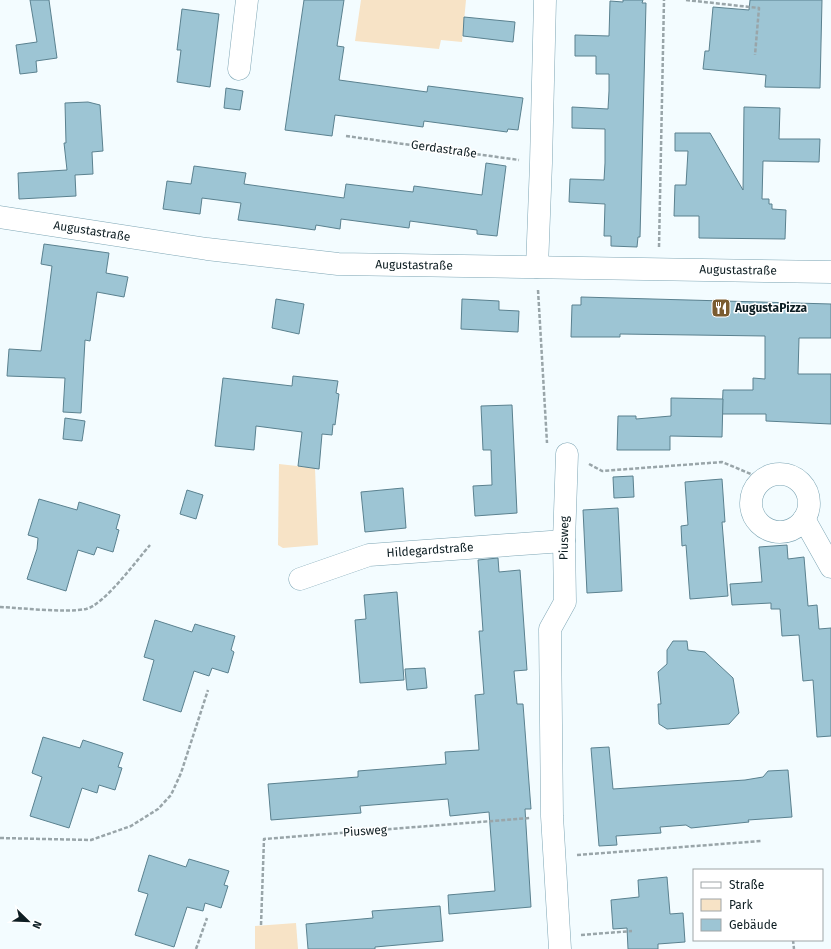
<svg xmlns="http://www.w3.org/2000/svg" width="831" height="949" font-family="'Fira Sans',sans-serif">
<style>
.green{fill:#f7e3c6}
.building{fill:#9dc5d4;stroke:#5a818f}
.lines{fill:none;stroke-linecap:round;stroke-linejoin:round}
.minor-casing{stroke:#7ea6b5;stroke-width:23}
.path{stroke:#99a5a9;stroke-width:2.5;stroke-dasharray:4 2;stroke-linecap:butt}
.minor{stroke:#fff;stroke-width:22}
.labels{text-anchor:middle;stroke-width:3;stroke-linejoin:round;paint-order:stroke}
.street-label{font-size:12px;fill:#0e1e23;stroke:#fff}
.poi-label{font-size:12px;font-weight:bold;fill:#0e1e23;stroke:#fff;text-anchor:start}
</style>
<rect width="100%" height="100%" fill="#f3fcff"/>
<g class="green">
<polygon points="361,0 466,0 462,42 441,40 439,49 355,41"/>
<polygon points="279,464 315,468 318,545 283,548 278,545"/>
<polygon points="296,923 298,949 255,949 255,926"/>
</g>
<g class="building">
<polygon points="30,0 49,0 57,58 36,61 37,72 20,74 16,45 37,42"/>
<polygon points="304,0 344,0 337,46 344,47 339,80 427,92 428,86 523,98 518,130 508,129 507,132 424,121 423,127 335,115 332,136 285,130"/>
<polygon points="623,0 643,0 642,3 646,3 640,237 638,237 637,247 611,246 611,236 604,236 605,204 569,202 570,179 604,180 605,163 605,129 572,128 572,107 608,109 609,91 609,74 596,74 596,56 575,56 575,35 609,36 610,1 623,2"/>
<polygon points="750,0 822,0 820,88 765,87 766,75 703,69 705,51 709,51 713,7 749,10"/>
<polygon points="182,9 219,14 210,87 177,82 181,50 177,50"/>
<polygon points="464,17 515,22 513,42 463,36"/>
<polygon points="226,88 243,91 240,110 224,108"/>
<polygon points="88,102 100,105 103,151 92,152 93,174 75,175 76,196 19,199 18,173 67,170 64,143 66,143 65,103"/>
<polygon points="744,107 780,108 779,139 820,139 819,162 763,161 762,199 769,199 769,204 772,204 772,209 786,210 785,239 699,238 699,216 674,216 675,185 686,185 688,151 675,151 675,133 710,133 743,190"/>
<polygon points="486,163 506,166 497,236 477,234 477,230 410,221 409,228 341,219 340,229 316,225 315,230 279,225 238,220 241,203 202,198 200,214 163,209 167,181 191,184 194,166 246,173 244,184 344,198 346,184 413,192 414,186 482,195"/>
<polygon points="44,244 109,253 106,273 128,277 124,297 97,292 90,341 85,340 81,413 63,412 65,378 7,376 9,349 41,351 52,266 41,264"/>
<polygon points="581,297 831,304 831,338 799,338 798,374 831,374 831,424 766,421 766,414 722,414 723,390 753,390 753,378 765,379 765,336 620,334 620,337 571,337 572,305 581,305"/>
<polygon points="276,299 304,304 299,334 272,328"/>
<polygon points="462,299 499,301 499,310 519,311 518,332 461,329"/>
<polygon points="293,376 338,381 336,393 339,394 335,425 333,424 332,435 322,434 319,469 298,466 302,432 256,426 254,450 215,446 223,378 292,386"/>
<polygon points="671,398 723,399 722,437 670,436 670,450 617,450 618,416 636,416 636,419 671,416"/>
<polygon points="512,405 517,513 475,516 473,486 492,485 491,450 483,450 481,406"/>
<polygon points="65,418 85,421 82,441 63,439"/>
<polygon points="633,476 634,497 614,498 613,477"/>
<polygon points="722,479 725,522 722,522 728,596 690,599 686,545 682,546 681,526 688,525 685,482"/>
<polygon points="403,488 406,528 365,532 361,492"/>
<polygon points="187,490 203,495 196,519 180,514"/>
<polygon points="39,499 77,510 79,502 120,515 116,529 119,530 113,552 97,547 94,555 78,550 66,591 27,579 37,549 38,538 28,535"/>
<polygon points="618,508 622,591 587,593 583,510"/>
<polygon points="787,545 788,559 804,557 808,606 817,605 819,629 831,628 831,736 817,737 813,680 803,681 799,635 782,636 780,609 771,609 771,603 732,605 730,584 762,582 759,547"/>
<polygon points="498,558 499,572 520,570 527,670 514,671 517,704 523,704 531,809 525,809 531,907 449,914 448,895 495,891 489,812 450,816 448,799 360,806 361,813 271,820 268,784 358,777 358,771 446,764 445,752 479,750 475,695 484,694 479,631 483,631 478,560"/>
<polygon points="397,592 404,680 360,683 355,620 366,619 364,595"/>
<polygon points="155,620 192,632 195,624 235,636 231,650 234,652 228,673 212,668 209,676 194,671 181,712 143,700 154,660 144,657"/>
<polygon points="673,641 687,641 688,650 705,652 733,678 739,713 729,724 667,729 659,724 658,704 661,704 658,672 667,664 667,650"/>
<polygon points="425,668 427,688 407,690 405,669"/>
<polygon points="43,737 80,748 83,740 123,753 118,767 122,768 115,790 99,785 97,793 82,788 69,828 30,816 42,777 32,773"/>
<polygon points="609,747 613,789 745,780 763,777 768,771 788,770 792,817 748,820 749,822 691,828 686,825 660,827 661,833 616,836 617,845 599,846 591,748"/>
<polygon points="149,855 186,867 189,859 229,871 224,885 228,886 221,908 205,903 203,911 187,907 174,947 135,935 148,894 138,891"/>
<polygon points="667,877 670,914 683,913 685,942 658,944 658,949 628,949 627,928 613,929 611,900 639,897 638,880"/>
<polygon points="440,906 443,941 375,947 375,949 308,949 306,924 373,918 372,911"/>
</g>
<g class="lines">
<g class="minor-casing">
<g id="minor">
<polyline points="239,69 247,0"/>
<polyline points="0,217 207,249 338,264 831,272"/>
<polyline points="537,267 541,163 545,0"/>
<circle cx="780" cy="503" r="29"/>
<polyline points="804,519 831,567"/>
<polyline points="300,579 369,555 564,541"/>
<polyline points="560,949 552,816 550,629 565,602 564,541 567,454"/>
</g>
</g>
<g class="path">
<polyline points="686,0 759,8 755,55"/>
<polyline points="346,136 519,160"/>
<polyline points="659,247 664,0"/>
<polyline points="538,290 547,443"/>
<polyline points="589,464 602,471 722,462 763,479"/>
<path d="M0,607C23,608 64,613 86,609C104,605 137,560 150,545"/>
<polyline points="0,838 91,840 131,826 158,809 171,795 181,773 208,690"/>
<polyline points="577,855 761,841"/>
<polyline points="822,916 823,916"/>
<polyline points="261,925 264,839 530,818"/>
<polyline points="581,935 632,931"/>
<polyline points="793,940 794,949"/>
<polyline points="196,949 207,918"/>
</g>
<use href="#minor" class="minor"/>
</g>
<defs>
<g id="restaurant-square" transform="scale(1)"><rect x="-9" y="-9" width="18" height="18" rx="4" fill="#7a5c30" stroke="#fff"/><path d="M-5-6h1v4h1v-4h1v4h1v-4h1v5L-1.5 .5V6h-2V.5L-5-1ZM5-6V6H3V1.5H1.5Q1.5-4 5-6Z" fill="#fff"/></g>
</defs>
<g fill-rule="evenodd">
<use href="#restaurant-square" x="721" y="308"/>
</g>
<g class="labels">
<g class="street-label">
<text transform="translate(444 149) rotate(8)" y="4">Gerdastraße</text>
<text transform="translate(92 231) rotate(9)" y="4">Augustastraße</text>
<text transform="translate(414 265) rotate(1)" y="4">Augustastraße</text>
<text transform="translate(738 270) rotate(1)" y="4">Augustastraße</text>
<text transform="translate(564 538) rotate(-89)" y="4">Piusweg</text>
<text transform="translate(430 550) rotate(-4)" y="4">Hildegardstraße</text>
<text transform="translate(365 831) rotate(-4)" y="4">Piusweg</text>
</g>
<g class="poi-label">
<text x="735" y="312">AugustaPizza</text>
</g>
</g>
<rect x="693" y="869" width="130" height="72" fill="#ffffff" stroke="#9fa5a7"/>
<rect x="701" y="882" width="20" height="6" fill="#ffffff" stroke="#9fa5a7"/>
<text x="729" y="889" font-size="12" fill="#0e1e23">Straße</text>
<rect x="701" y="899" width="20" height="12" fill="#f7e3c6" stroke="#9fa5a7"/>
<text x="729" y="909" font-size="12" fill="#0e1e23">Park</text>
<rect x="701" y="919" width="20" height="12" fill="#9dc5d4" stroke="#9fa5a7"/>
<text x="729" y="929" font-size="12" fill="#0e1e23">Gebäude</text>
<g transform="translate(28 921) rotate(113)" stroke="#ffffff" stroke-width="3" paint-order="stroke">
<path d="M0-3L7 15L0 10L-7 15Z" fill="#0e1e23"/>
<text y="-6" font-size="11" font-weight="bold" text-anchor="middle" fill="#0e1e23">N</text>
</g>
</svg>
